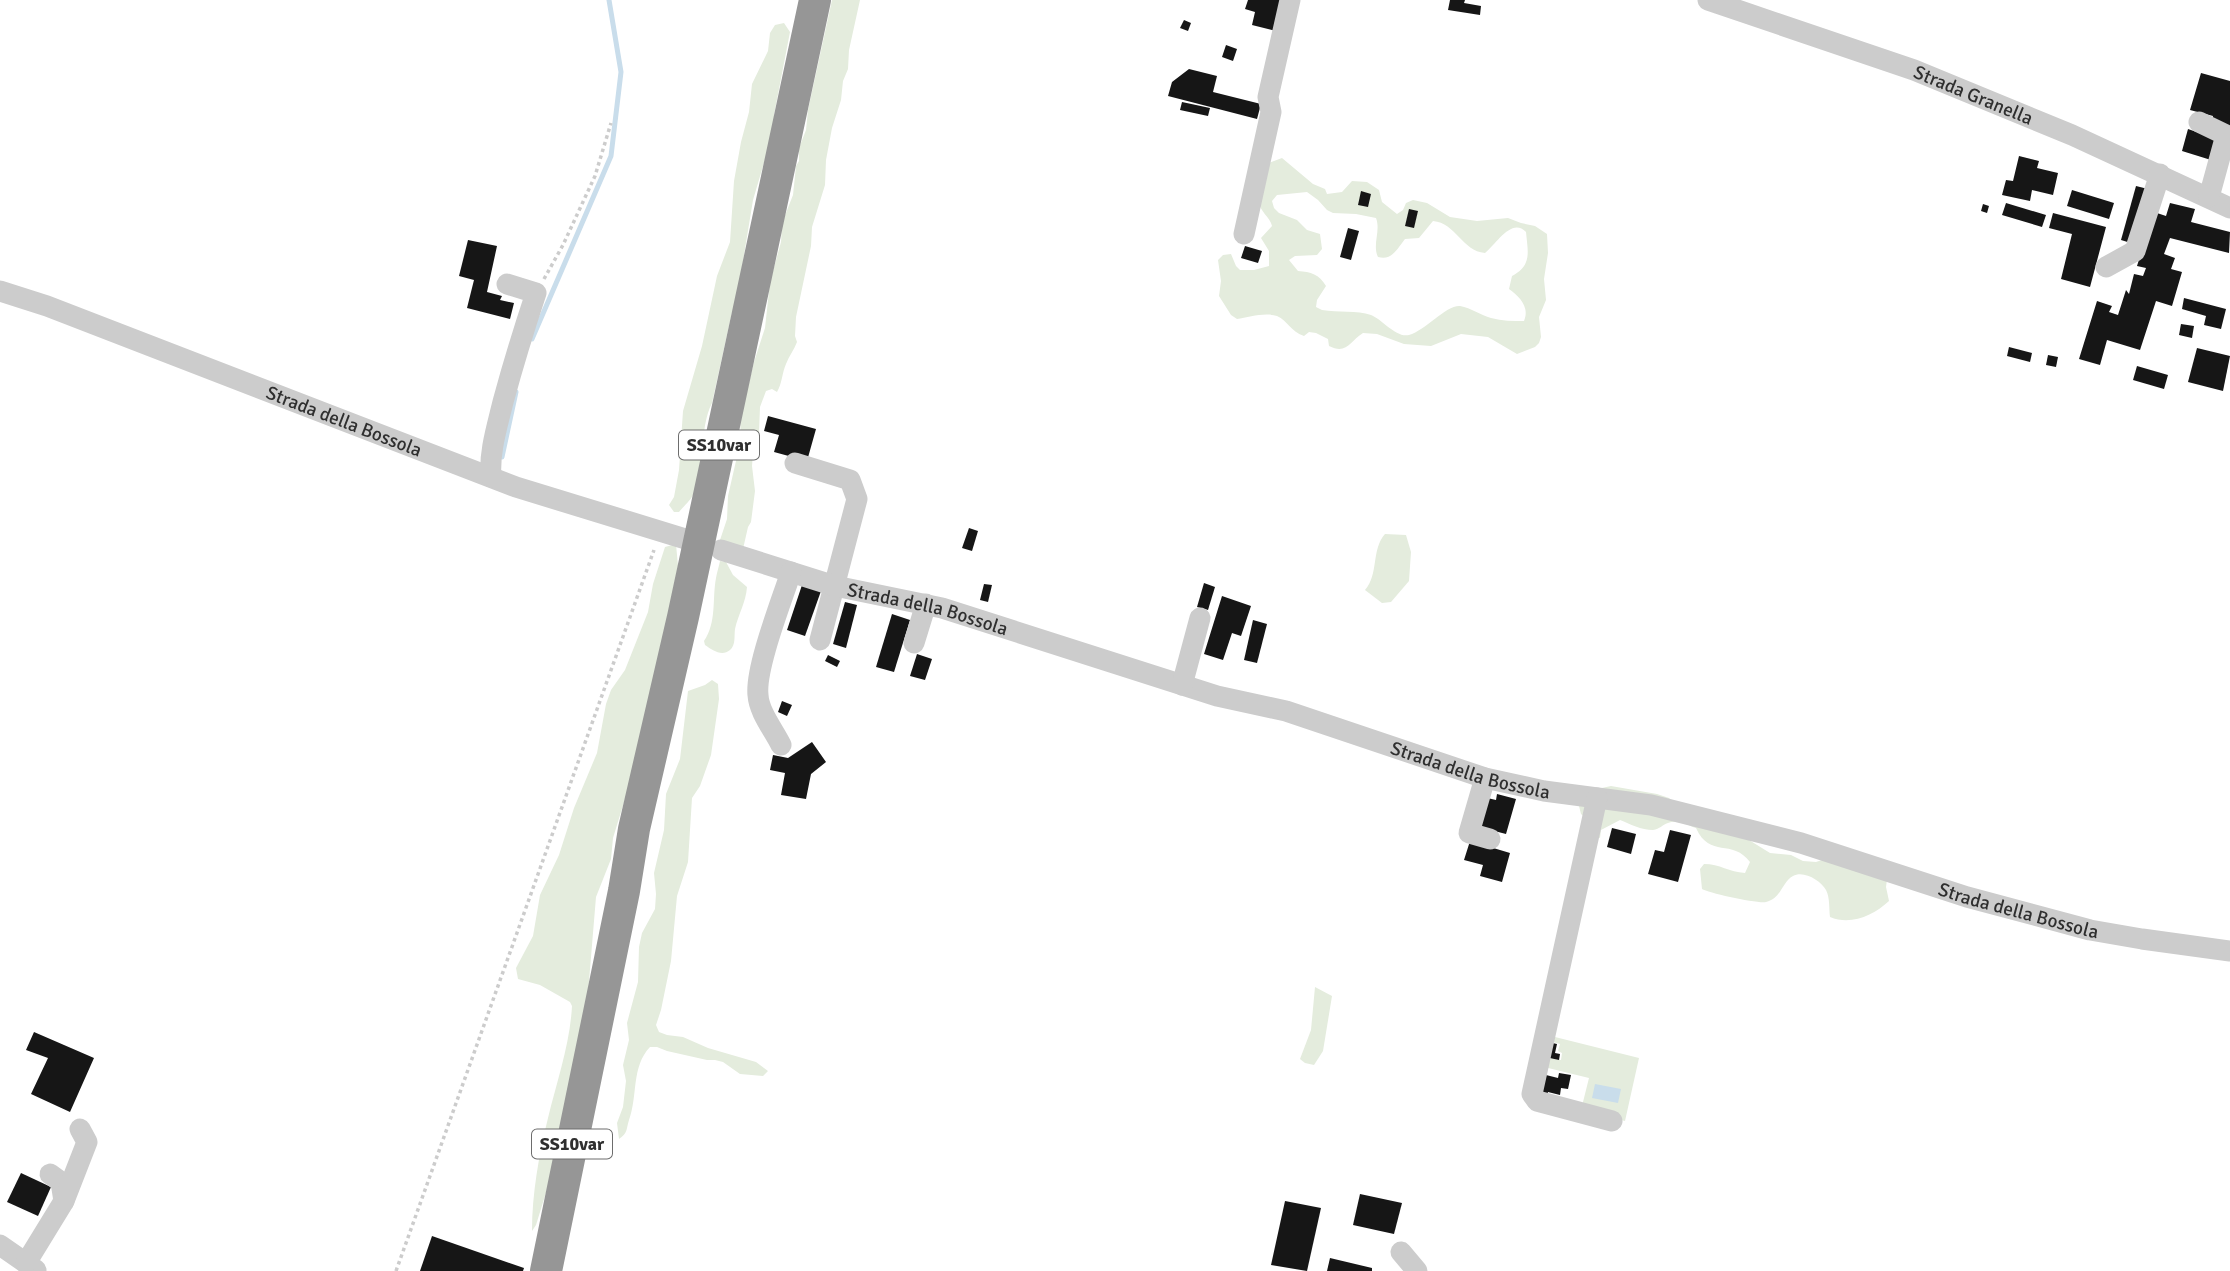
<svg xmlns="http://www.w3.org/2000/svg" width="2230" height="1271" font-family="Signika,sans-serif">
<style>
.green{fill:#e4ecdd;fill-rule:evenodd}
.water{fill:#c9ddeb}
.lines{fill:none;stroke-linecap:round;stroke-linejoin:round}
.stream{stroke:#c9ddeb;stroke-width:5}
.building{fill:#161616}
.path{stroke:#ccc;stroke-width:3.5;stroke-dasharray:3.5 3.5;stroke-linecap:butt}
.minor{stroke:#ccc;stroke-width:21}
.highway{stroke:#969696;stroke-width:32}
.labels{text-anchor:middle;stroke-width:7;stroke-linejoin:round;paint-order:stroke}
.shield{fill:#fff;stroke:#6d6d6d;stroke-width:2}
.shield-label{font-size:18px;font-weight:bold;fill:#2f2f2f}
.street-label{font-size:19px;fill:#2f2f2f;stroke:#fff}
</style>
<rect width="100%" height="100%" fill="#fff"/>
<g class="green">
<path d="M832,0H860L849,50L848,69L843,81L841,100L832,128L826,160L825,185L812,227L811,246L796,317L795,336L797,342C794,350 789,356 786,364C782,373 782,384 777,392L772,389L766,391L760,407L759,433L754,441L752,466L755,491L751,522L748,527L743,549L720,540L727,519L728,496L741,439L740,420L754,362L765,328L770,282L781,242L782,223L793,195L796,166L799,161V148L806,130L808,110Z"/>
<path d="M784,23L790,32L774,115V129L753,200L736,304L732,312L712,403C698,431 707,466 693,495C690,501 683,507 679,512H674L669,505L674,497L679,470L683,411L702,346L717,276L730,242L734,181L741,142L749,112L752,84L768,51L770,33L775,25Z"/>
<path d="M1282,158L1313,184L1325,189L1327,194L1342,192L1352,181L1367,182L1379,190L1382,202L1397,214L1403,210L1406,203L1413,200L1427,203L1450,217L1477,221L1508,218L1521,223L1535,226L1547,234L1548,253L1544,279L1546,300L1539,317L1541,337L1539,343L1535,347L1517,354L1488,337L1461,334L1431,346L1404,344L1377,334L1363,333C1350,341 1347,355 1329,346L1328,339L1316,333L1309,332L1304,336C1290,331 1288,321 1277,316C1265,312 1249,317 1237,319L1231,315L1219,296L1221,281L1218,260L1223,255L1231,254L1236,266L1240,270H1254L1269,266V251L1261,238L1272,226C1270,217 1260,212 1259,202C1258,193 1267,173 1269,163ZM1307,192L1318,200L1327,210L1333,213L1356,214L1376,218C1381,231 1372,245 1378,257C1392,261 1397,249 1405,239L1419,238L1433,221C1456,223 1462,251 1485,253C1497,243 1512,217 1526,232C1528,253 1532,265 1512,276L1509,289C1519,296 1530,307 1524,321C1513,321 1502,321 1491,318C1481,315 1471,308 1460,306C1446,305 1426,330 1409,335C1396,338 1383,320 1371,315C1357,310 1338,313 1322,310L1316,307L1317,300L1326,286C1319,274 1311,272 1298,271L1289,260L1295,256L1317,255L1322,249L1320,234L1307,230L1297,220L1279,213L1274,208L1272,201L1277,195Z"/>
<path d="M1385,534L1406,535L1411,552L1409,581L1391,602L1382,603L1365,590C1379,574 1371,550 1385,534Z"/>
<path d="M676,544L678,566L650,702L640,734L632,776L613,838L611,859L596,897L588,993L552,1173L536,1225L532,1231C532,1194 539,1154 548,1118C557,1081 570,1044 572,1006L570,1002L540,985L518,979L516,968L533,936L540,895L559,855L574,808L597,753L606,704L611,690L625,670L648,612L653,584L665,547Z"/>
<path d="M720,561L726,562L733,575L747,587C746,602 738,615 735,629C734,636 736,645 730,650C722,657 712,650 705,645L704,641C717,622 712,599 716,578C717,572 719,566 720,561Z"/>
<path d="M712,680L718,684L719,699L711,755L700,786L692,798L688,862L677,896L671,961L661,1010L656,1025L659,1032L667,1035L683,1037L708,1048L756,1062L768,1071L763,1076L740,1074L723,1062L715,1060H707L667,1051L657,1047H650C631,1067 638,1096 629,1120C626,1129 628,1133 619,1139L617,1123L623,1107L626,1081L623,1065L629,1040L627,1023L638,982L639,947L642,933L655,909L656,894L654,873L664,830L666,794L680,759L688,691L705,685Z"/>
<path d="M1611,786L1657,794L1669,798L1687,817L1749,840L1770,853L1791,855L1803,861L1816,862L1828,858L1888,872L1886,887L1889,901C1874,915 1851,926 1830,917C1829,910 1830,897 1826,890C1821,881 1804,870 1793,876C1782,882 1781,899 1766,902C1759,904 1708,893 1702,889L1700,869L1704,864C1720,864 1729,872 1745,873L1750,862C1732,838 1710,859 1696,828C1688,825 1677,819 1668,823C1662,825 1660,829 1653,830C1641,830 1630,824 1620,820L1601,830L1600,838L1594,836L1592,824L1581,814L1578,802L1588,791Z"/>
<polygon points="1315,987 1332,996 1323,1051 1314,1065 1305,1063 1300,1059 1311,1030"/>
<polygon points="1547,1035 1639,1058 1625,1121 1581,1110 1589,1078 1540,1066 1542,1057 1561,1060 1562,1053 1558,1051 1560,1044 1546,1040"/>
</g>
<polygon class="water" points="1595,1084 1621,1089 1618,1103 1592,1098"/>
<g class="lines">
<g class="stream">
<polyline points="532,339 611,156 621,72 609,0"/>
<polyline points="502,457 516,392"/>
</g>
</g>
<g class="building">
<polygon points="1248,0 1284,0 1276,31 1252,25 1255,12 1245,9"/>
<polygon points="1450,0 1465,0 1464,3 1481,6 1480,15 1448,10"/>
<polygon points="1184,20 1191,23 1188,31 1180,28"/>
<polygon points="1226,45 1237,49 1233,61 1222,57"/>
<polygon points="1189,69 1217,76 1213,92 1261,104 1257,119 1168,96 1172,82"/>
<polygon points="2201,73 2230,81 2230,129 2211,124 2213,116 2190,110"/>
<polygon points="1182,102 1210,108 1208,116 1180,110"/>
<polygon points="2188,129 2217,139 2211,160 2182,151"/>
<polygon points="2019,156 2039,161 2037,168 2058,173 2053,195 2032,190 2030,201 2002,195 2006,180 2013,181"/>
<polygon points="2136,186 2148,189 2134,244 2121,240"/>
<polygon points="2072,190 2114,203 2109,219 2067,206"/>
<polygon points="1361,191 1371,194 1368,207 1358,205"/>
<polygon points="2006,203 2046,215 2042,227 2002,215"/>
<polygon points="2170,203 2195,209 2191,222 2230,232 2229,253 2170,238 2164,254 2175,258 2171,269 2182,272 2172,306 2156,301 2140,350 2107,340 2100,365 2079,359 2097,301 2112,306 2109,312 2118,315 2126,290 2129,294 2134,274 2143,276 2146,268 2137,266 2154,212 2166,216"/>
<polygon points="1983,204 1989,206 1987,213 1981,211"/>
<polygon points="1409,209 1418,211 1414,228 1405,226"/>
<polygon points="2053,213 2106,227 2090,287 2061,279 2072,234 2049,228"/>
<polygon points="1348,228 1359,231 1351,260 1340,257"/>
<polygon points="468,240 497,246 487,292 502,296 500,300 514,303 510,319 467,308 474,280 459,276"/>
<polygon points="1245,246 1262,251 1258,263 1241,258"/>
<polygon points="2184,298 2226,309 2221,329 2204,325 2206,316 2182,309"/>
<polygon points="2181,324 2194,326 2192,338 2179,335"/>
<polygon points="2009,347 2032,353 2030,362 2007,356"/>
<polygon points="2197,348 2230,356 2223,391 2188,382"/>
<polygon points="2048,355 2058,357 2056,367 2046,365"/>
<polygon points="2137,366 2168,375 2164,389 2133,380"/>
<polygon points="768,416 816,429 807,461 774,452 779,435 764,431"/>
<polygon points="969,528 978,531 972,551 962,548"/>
<polygon points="1204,583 1215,587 1208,610 1197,607"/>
<polygon points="984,584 992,585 988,602 980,600"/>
<polygon points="802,585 821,591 805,636 787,630"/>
<polygon points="1222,596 1251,606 1241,636 1232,633 1223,660 1204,654"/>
<polygon points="845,602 857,605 846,648 833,644"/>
<polygon points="892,614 910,620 894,672 876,667"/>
<polygon points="1253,620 1267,624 1257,663 1244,660"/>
<polygon points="917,654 932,659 925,680 910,676"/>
<polygon points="828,655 840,661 837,667 825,661"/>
<polygon points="782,701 792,705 787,716 778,712"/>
<polygon points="812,742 826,762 811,774 806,799 781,795 785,773 770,770 773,755 788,758"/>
<polygon points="1497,794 1516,799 1506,834 1475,826 1483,797 1496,800"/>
<polygon points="1612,828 1636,834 1631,854 1607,847"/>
<polygon points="1670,830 1691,835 1678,882 1648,874 1655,850 1664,852"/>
<polygon points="1470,841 1510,853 1502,882 1480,876 1483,865 1464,860"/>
<polygon points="34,1032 94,1058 70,1112 31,1094 48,1058 26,1050"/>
<polygon points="1548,1042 1557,1044 1555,1053 1560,1054 1559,1060 1545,1057"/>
<polygon points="1559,1073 1571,1075 1568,1089 1561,1088 1560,1095 1548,1092 1547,1097 1537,1095 1542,1074 1558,1078"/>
<polygon points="21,1173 51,1187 38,1216 7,1202"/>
<polygon points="1360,1194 1402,1203 1394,1234 1353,1225"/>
<polygon points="1285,1201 1321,1208 1307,1271 1271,1265"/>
<polygon points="432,1236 524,1268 523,1271 420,1271"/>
<polygon points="1330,1258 1372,1268 1372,1271 1327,1271"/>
</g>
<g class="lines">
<g class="path">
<polyline points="544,279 563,245 595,176 611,123"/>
<polyline points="396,1271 654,550"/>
</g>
<g class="minor">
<path id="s1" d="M1708,0L1914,70L2072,135L2230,208"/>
<polyline points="2199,122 2226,135 2209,197"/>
<polyline points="1244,234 1271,112 1268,97 1290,0"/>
<polyline points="2106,267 2135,251 2160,174"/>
<path id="s2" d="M0,291L47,306L516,487L692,541"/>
<polyline points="795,463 850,480 857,499 820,640"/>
<path d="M491,477C489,452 497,427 503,402C513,365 524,329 536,293L507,284"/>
<path id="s3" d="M721,550L835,586L942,608L1217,696L1286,711L1485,778L1544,791L1651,805L1801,843L1967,897L2090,930L2142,939L2230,951"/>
<polyline points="914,643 926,604"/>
<polyline points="1182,685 1200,618"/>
<path d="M781,745C773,729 759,712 758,695C755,668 782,600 791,572"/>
<polyline points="1485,778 1469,833 1490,839"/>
<polyline points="1597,798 1532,1094 1537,1101 1612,1121"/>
<polyline points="50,1174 61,1182 64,1201"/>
<polyline points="0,1245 36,1270"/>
<polyline points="1401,1252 1417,1271"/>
<polyline points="26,1263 64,1201 87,1142 80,1129"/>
</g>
<polyline class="highway" points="546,1271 624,891 634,829 683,617 815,0"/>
</g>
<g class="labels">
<g class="shield">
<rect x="679" y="430.5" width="80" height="29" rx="5"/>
<rect x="532" y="1129.5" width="80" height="29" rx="5"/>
</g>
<g class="shield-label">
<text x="719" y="451">SS10var</text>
<text x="572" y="1150">SS10var</text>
</g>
<g class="street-label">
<text dy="7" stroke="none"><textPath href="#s1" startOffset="282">Strada Granella</textPath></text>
<text dy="7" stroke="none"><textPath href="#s2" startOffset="368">Strada della Bossola</textPath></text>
<text dy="7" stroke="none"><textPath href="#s3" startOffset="215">Strada della Bossola</textPath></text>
<text dy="7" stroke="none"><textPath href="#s3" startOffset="782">Strada della Bossola</textPath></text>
<text dy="7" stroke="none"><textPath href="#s3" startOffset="1349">Strada della Bossola</textPath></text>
</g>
</g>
</svg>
